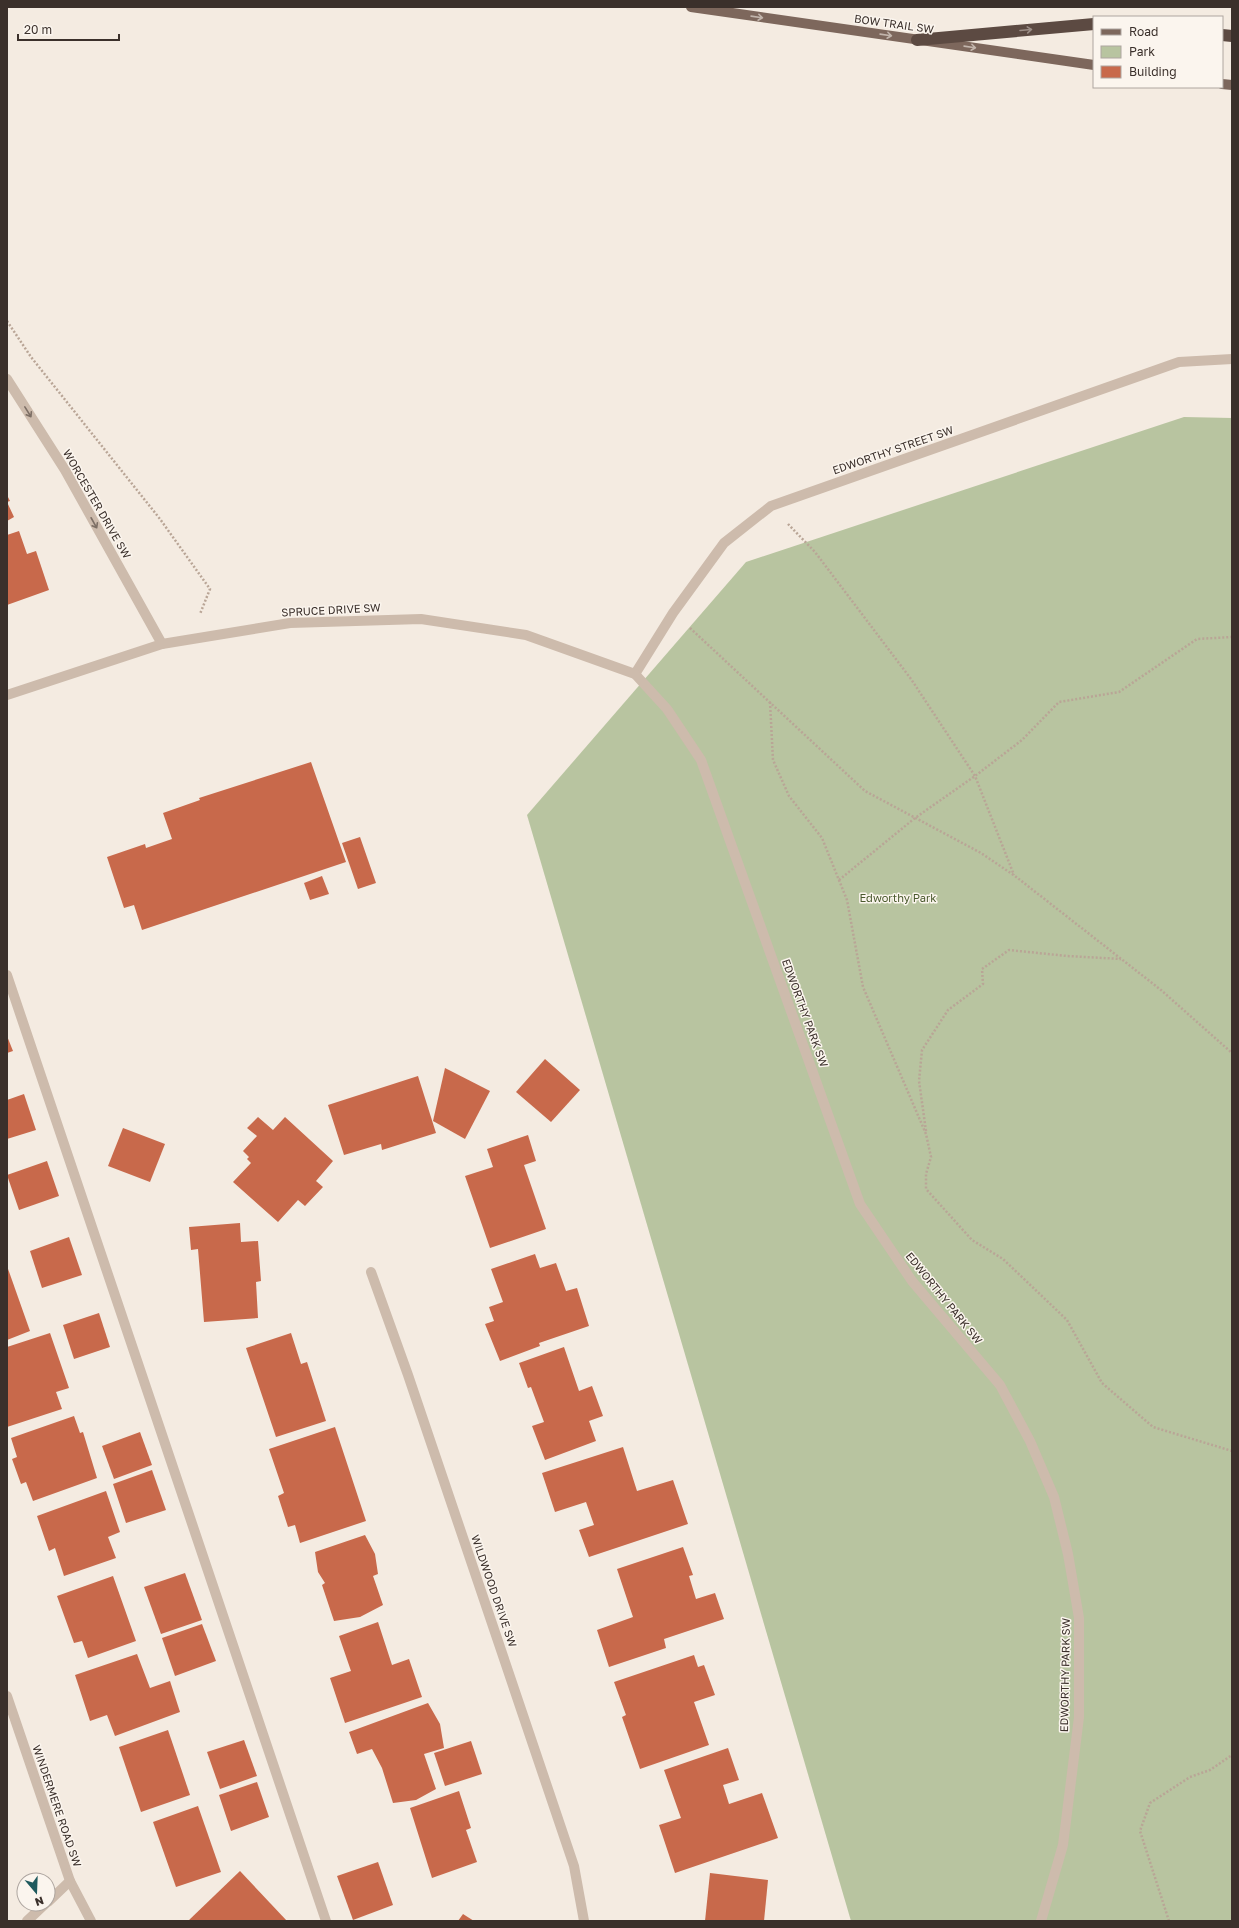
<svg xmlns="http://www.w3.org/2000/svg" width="1239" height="1928" font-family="'Golos Text',sans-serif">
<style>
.green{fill:#b8c4a0}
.building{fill:#c8694b}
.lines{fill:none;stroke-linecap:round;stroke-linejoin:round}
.path{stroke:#b9a596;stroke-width:2.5;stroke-dasharray:2 2;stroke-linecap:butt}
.minor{stroke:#cdbbac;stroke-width:10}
.major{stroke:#7d675c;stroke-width:10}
.highway{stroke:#5c4a42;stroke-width:12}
.oneway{stroke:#c2b5ac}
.oneway2{stroke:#9c8e87}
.oneway3{stroke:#7d6f65}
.labels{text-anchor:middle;stroke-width:3;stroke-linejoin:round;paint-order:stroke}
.street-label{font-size:11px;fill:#3b302b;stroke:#fbf5ee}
.park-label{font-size:11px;fill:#4a5a2e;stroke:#fbf5ee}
</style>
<rect width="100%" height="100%" fill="#f4ebe1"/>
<polygon class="green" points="1184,417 1232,418 1232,1921 851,1921 527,815 746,562"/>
<g class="building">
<polygon points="7,495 10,501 7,502 14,517 7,521"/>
<polygon points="19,531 27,554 36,551 49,590 7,605 7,535"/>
<polygon points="311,762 346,862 142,930 134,905 124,908 107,857 145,844 146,848 172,839 163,813 200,800 199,798"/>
<polygon points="360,837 376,883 358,889 342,843"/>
<polygon points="322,876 329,894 310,900 304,883"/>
<polygon points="7,1036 13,1051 7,1053"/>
<polygon points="545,1059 580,1090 551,1122 516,1092"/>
<polygon points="445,1068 490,1091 465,1139 433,1121"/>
<polygon points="418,1076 436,1133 382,1150 381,1144 344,1155 328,1105"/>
<polygon points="24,1094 36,1130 7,1139 7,1100"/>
<polygon points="258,1117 273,1130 285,1117 333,1161 316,1181 323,1187 305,1206 298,1200 278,1222 233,1182 251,1163 247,1159 249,1157 243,1151 257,1136 247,1128"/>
<polygon points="123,1128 165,1144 150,1182 108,1166"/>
<polygon points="528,1135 536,1161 524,1165 546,1229 490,1248 465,1176 493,1167 487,1149"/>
<polygon points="47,1161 59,1196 19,1210 7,1175"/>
<polygon points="240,1223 241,1242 258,1241 261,1281 256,1282 258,1318 204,1322 198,1249 191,1250 189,1227"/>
<polygon points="69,1237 82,1275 42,1288 30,1251"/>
<polygon points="535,1254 540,1268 556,1263 566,1291 577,1288 589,1326 539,1343 540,1346 500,1361 485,1324 494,1321 489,1307 503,1302 491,1269"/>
<polygon points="7,1266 30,1331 7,1340"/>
<polygon points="99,1313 110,1347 74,1359 63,1325"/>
<polygon points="50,1333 69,1388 56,1392 62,1409 7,1427 7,1347"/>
<polygon points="291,1333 301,1364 307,1362 326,1421 276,1437 246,1348"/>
<polygon points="564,1347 579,1391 592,1386 603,1416 589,1421 596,1441 545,1460 532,1426 544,1422 531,1387 528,1388 519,1363"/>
<polygon points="74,1416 80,1433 83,1432 97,1478 33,1501 26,1482 21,1484 12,1459 17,1457 11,1438"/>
<polygon points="335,1427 366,1521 300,1543 295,1525 288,1527 278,1496 284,1493 269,1449"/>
<polygon points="140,1432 152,1465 114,1479 102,1446"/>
<polygon points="623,1447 637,1491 673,1480 688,1524 589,1557 579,1530 594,1525 586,1502 555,1512 542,1473"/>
<polygon points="152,1470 166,1510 126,1523 113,1484"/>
<polygon points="106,1491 120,1532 108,1537 116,1558 64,1576 55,1548 49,1551 37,1516"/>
<polygon points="365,1535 375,1554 378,1574 373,1576 383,1605 360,1617 334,1621 322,1585 325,1583 318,1572 315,1552"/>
<polygon points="683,1547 693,1575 689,1576 696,1599 715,1593 724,1619 664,1639 666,1648 609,1667 597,1630 633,1617 617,1569"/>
<polygon points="185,1573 202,1620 161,1634 144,1587"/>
<polygon points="113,1576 136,1641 88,1658 82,1641 74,1643 57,1596"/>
<polygon points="378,1622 392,1665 409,1659 422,1697 345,1723 330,1678 351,1671 339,1636"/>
<polygon points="202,1624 216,1661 175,1676 162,1638"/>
<polygon points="137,1654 150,1688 170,1681 180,1712 115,1736 107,1715 90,1721 75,1675"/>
<polygon points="694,1655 698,1667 704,1665 715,1695 694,1702 709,1745 640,1769 622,1717 626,1715 614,1682"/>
<polygon points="428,1703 440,1724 444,1748 424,1754 436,1789 416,1800 393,1803 382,1768 372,1749 357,1754 349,1732"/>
<polygon points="168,1730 190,1795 141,1812 119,1747"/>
<polygon points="244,1740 257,1776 220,1789 207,1752"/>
<polygon points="471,1741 482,1774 445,1786 434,1753"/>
<polygon points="728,1748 739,1780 723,1785 729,1804 762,1793 778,1838 675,1873 659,1825 681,1818 664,1770"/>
<polygon points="257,1782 269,1817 231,1831 219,1795"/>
<polygon points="459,1791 471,1828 466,1830 477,1862 432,1878 410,1808"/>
<polygon points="198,1806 221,1872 176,1887 153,1822"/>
<polygon points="378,1862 393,1905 353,1920 337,1876"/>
<polygon points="240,1871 287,1921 188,1921"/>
<polygon points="710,1873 768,1880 764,1921 705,1921"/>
<polygon points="463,1914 474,1921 458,1921"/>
</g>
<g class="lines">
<g class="path">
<polyline points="7,321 31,357 160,519 210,589 200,614"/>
<polyline points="788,524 815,552 911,679 975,776 1014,875"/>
<polyline points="690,628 865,791 981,853 1015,876 1161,990 1232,1053"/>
<polyline points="770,702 773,760 789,796 822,838 847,900 863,987 926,1134 931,1157 926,1174 926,1189 972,1240 1003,1259 1067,1320 1102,1383 1153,1427 1232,1451"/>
<polyline points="839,880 915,818 975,776 1022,740 1059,702 1119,692 1197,639 1232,637"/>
<polyline points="926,1131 919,1081 922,1050 948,1010 983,984 982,969 1009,950 1067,956 1121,959"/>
<polyline points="1169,1921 1140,1831 1150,1803 1190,1777 1210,1770 1232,1755"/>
</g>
<g class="minor">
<polyline points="7,379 65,470 162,644"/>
<polyline points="635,674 673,613 724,543 771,506 1179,362 1232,359"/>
<polyline points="7,695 162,644 290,623 421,619 526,635 635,674 667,709 701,760 860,1204 912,1281 1000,1385 1030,1441 1054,1497 1068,1554 1079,1618 1079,1717 1063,1845 1041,1921"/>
<polyline points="7,975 326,1921"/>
<polyline points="371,1272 408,1375 574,1866 584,1921"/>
<polyline points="7,1696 70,1881 91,1921"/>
<polyline points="48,1902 70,1881"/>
<polyline points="27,1921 45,1904"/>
</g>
<g class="major">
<polyline points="691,7 1094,65"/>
<polyline points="1222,84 1232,85"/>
</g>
<g class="highway">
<polyline points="1222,35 1232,36"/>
<polyline points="917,40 1094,24"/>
</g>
</g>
<defs><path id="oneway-shaft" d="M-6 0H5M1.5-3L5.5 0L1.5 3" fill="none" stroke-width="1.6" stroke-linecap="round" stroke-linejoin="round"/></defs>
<g class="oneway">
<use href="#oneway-shaft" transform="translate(757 17) rotate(8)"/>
<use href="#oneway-shaft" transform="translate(886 35) rotate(8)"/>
<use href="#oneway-shaft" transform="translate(970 47) rotate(8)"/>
</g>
<use class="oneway2" href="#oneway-shaft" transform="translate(1026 30) rotate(-5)"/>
<g class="oneway3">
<use href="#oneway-shaft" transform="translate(28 412) rotate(58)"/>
<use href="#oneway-shaft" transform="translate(94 523) rotate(61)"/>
</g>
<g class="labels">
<g class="street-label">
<text transform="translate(894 24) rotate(8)" y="4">BOW TRAIL SW</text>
<text transform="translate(893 450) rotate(-19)" y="4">EDWORTHY STREET SW</text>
<text transform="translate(97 504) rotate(60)" y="4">WORCESTER DRIVE SW</text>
<text transform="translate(331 610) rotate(-3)" y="4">SPRUCE DRIVE SW</text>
<text transform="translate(805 1013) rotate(70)" y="4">EDWORTHY PARK SW</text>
<text transform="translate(944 1298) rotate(51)" y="4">EDWORTHY PARK SW</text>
<text transform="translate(494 1591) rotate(71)" y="4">WILDWOOD DRIVE SW</text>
<text transform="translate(1065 1675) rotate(-89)" y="4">EDWORTHY PARK SW</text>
<text transform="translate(57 1806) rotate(71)" y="4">WINDERMERE ROAD SW</text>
</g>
<g class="park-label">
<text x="898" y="902">Edworthy Park</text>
</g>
</g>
<rect width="1239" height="1928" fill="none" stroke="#3b302b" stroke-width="16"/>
<rect x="1093" y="16" width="130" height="72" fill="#fbf5ee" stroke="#aea6a0"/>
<rect x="1101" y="29" width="20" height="6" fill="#7d675c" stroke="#aea6a0"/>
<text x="1129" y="36" font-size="12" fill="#3b302b">Road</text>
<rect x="1101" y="46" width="20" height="12" fill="#b8c4a0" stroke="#aea6a0"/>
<text x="1129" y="56" font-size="12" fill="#3b302b">Park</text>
<rect x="1101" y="66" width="20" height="12" fill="#c8694b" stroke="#aea6a0"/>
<text x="1129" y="76" font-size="12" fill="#3b302b">Building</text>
<g transform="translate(36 1892) rotate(161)"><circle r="19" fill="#fbf5ee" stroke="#aea6a0"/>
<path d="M0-3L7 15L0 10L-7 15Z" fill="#1f5a5e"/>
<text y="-6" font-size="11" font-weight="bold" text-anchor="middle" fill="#3b302b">N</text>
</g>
<path d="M18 34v6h101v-6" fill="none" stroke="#3b302b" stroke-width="2"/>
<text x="24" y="34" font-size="12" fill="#3b302b" stroke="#fbf5ee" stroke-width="3" paint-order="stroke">20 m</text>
</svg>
